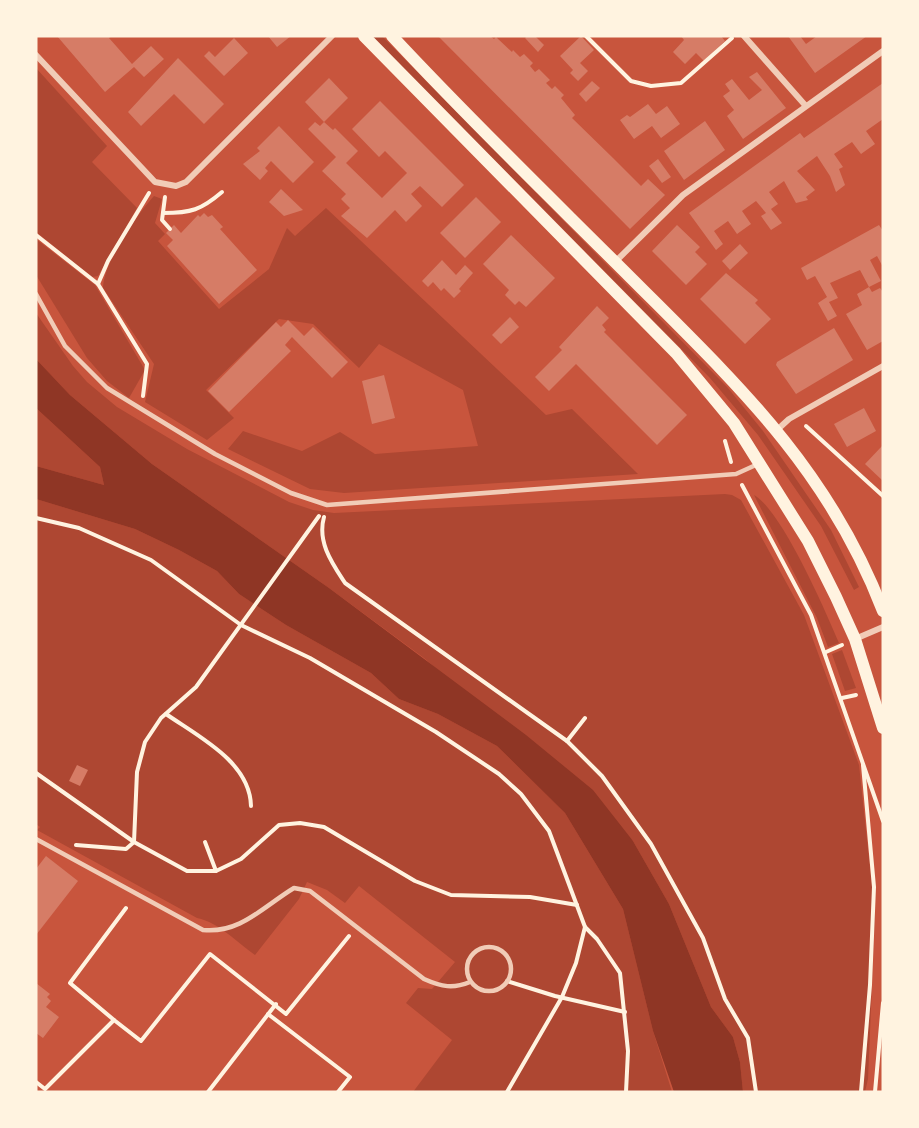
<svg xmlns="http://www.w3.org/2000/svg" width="919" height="1128" font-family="'Nunito Sans',sans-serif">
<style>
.green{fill:#ae4732}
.water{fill:#8f3625}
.building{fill:#d67c66}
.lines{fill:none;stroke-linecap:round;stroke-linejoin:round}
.path{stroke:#fff3e0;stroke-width:4}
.service{stroke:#f1ccb7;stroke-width:4.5}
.minor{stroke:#f1ccb7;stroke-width:6}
.secondary{stroke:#fff3e0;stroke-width:12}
</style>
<rect width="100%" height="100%" fill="#c8553d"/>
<g class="green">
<polygon points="372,36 382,36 728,388 763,431 831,530 859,587 854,590 821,526 758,435 710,378"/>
<polygon points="36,68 107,146 92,162 137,208 98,276 92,277 36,232"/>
<path d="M154,196L162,199L155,223L165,234L158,241L219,309L269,269L287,228L295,236L326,208L546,415L572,409L638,474L344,493L310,489L228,449L243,431L302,451L340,432L375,454L478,446L463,390L379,344L359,368L313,324L279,319L206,390L234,418L207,440L145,402L154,364L103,288C104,261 136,216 154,196Z"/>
<polygon points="36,239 95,285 145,370 129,398 107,381 87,358 36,275"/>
<polygon points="36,313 73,366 87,382 117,407 187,449 289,502 313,510 334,513 725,494 732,495 741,500 804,615 859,765 875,914 868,1079 865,1092 743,1092 740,1062 733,1037 711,1007 669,904 633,841 424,658 329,588 152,464 70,395 36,359"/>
<polygon points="36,408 100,467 104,485 36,466"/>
<path d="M754,495C782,511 825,610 839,643L828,647L817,618Z"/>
<path d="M36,499L135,529L179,550L217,571L239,594L286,625L371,673L399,699L438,714L497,746L565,813L623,909L653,1031L672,1092H413L452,1040L406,1003L418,988L432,989L455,962L359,886L345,903L327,890L307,882L299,899L255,955C235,941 220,923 197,918L37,830L40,827L36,824Z"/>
<polygon points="842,650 856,688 845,691 832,654"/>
</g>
<polygon class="water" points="36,359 70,395 152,464 329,588 526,735 593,790 633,841 669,904 711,1007 733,1037 740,1062 743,1092 674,1092 653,1031 623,909 565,813 497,746 438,714 399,699 371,673 286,625 239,594 217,571 179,550 135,529 36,499 36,466 104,485 100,467 36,408"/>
<g class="building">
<polygon points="57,36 112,36 109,38 132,64 151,46 164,59 144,77 134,67 105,92"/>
<polygon points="268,36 291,36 277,47"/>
<polygon points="438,36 490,36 494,39 496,37 512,52 513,50 520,57 524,54 533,63 530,66 535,72 539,69 550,80 546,83 552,89 555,86 564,95 561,98 575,115 572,118 613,158 641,186 648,179 665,195 630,229"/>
<polygon points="527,36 535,36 544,45 538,52 525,38"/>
<polygon points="581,36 594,50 580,63 588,71 578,81 570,73 573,70 560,56"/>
<polygon points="681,36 721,36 725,41 704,61 696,53 685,64 673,52 684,40"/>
<polygon points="788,36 800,36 806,44 817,36 867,36 815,73"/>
<polygon points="234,38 248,53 224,76 204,56 209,51 215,57"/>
<polygon points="178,58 224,104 204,124 174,94 141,126 128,112"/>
<polygon points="757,72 786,108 743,139 727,116 734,110 723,96 730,91 725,84 732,79 749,100 762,90 749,77"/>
<polygon points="329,78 348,98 324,122 305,102"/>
<polygon points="592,81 600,88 586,102 579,94"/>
<polygon points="883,83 883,119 866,131 875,144 861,154 852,142 834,154 843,167 839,169 845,185 836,192 830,176 817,156 797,171 815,190 806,197 808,200 796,203 784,181 769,192 778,204 771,209 782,223 771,230 761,216 766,213 756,201 742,211 751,224 737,234 728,221 714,231 723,244 716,250 689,213 800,133 804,138"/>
<polygon points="380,101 464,185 442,207 420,186 411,194 422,206 406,222 395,210 367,238 341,216 350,208 341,199 346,194 322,171 336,157 308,129 315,122 320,126 324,122 333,130 335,128 358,151 346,163 382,198 407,173 385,151 379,157 352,129"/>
<polygon points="648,104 656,114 667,106 680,124 661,138 652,126 634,139 620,120 627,115 630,117"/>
<polygon points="705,121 725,150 684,180 664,151"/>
<polygon points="279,126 314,162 293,183 271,161 265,168 268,171 260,180 243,164 260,151 257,148"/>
<polygon points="658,159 671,177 662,183 649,166"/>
<polygon points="281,189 303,210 284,216 269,202"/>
<polygon points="476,197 501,222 465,258 440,233"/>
<polygon points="204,213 208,217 212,215 223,227 220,229 257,270 219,304 167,246 173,240 166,233 174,225 181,233 198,215 200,217"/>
<polygon points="677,225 700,247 695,252 707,264 686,285 652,251"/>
<polygon points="879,225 883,231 883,267 877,256 870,260 881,281 869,287 860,270 830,283 838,298 829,302 837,316 828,321 818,303 827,297 815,276 807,280 801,268"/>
<polygon points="511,235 555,278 526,307 519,301 515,305 505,295 509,290 483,264"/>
<polygon points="740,244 748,253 730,270 722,261"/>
<polygon points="442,260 456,275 465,265 473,273 459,289 461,291 454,298 444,288 441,291 433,282 428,287 422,281"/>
<polygon points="726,273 758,300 755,303 771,319 745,344 700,299"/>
<polygon points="869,287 872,292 880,288 883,292 883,341 867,350 846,314 862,305 857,294"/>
<polygon points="597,306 609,318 602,325 606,330 604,332 687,415 657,445 576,364 549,391 535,377 562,350 559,347"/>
<polygon points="510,317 519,327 501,344 492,335"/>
<polygon points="288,320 304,336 313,327 348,362 332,378 292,337 285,345 291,351 229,412 208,391 276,322 281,327"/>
<polygon points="834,328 853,360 796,394 776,365 777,362"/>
<polygon points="384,375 395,418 372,424 362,381"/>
<polygon points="864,408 876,431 847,447 834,424"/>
<polygon points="883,445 883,481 865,464"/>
<polygon points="77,765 88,770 80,786 69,781"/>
<polygon points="46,856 78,881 36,935 36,869"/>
<polygon points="36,983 50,994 47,997 51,1001 46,1007 59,1017 43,1038 36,1033"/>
</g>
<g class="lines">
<g class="path">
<polyline points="586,36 631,81 651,86 681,83 732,38"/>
<polyline points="165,197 162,220 170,229"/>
<path d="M163,213C191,213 201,210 222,192"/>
<polyline points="36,235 98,284 147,364 143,396"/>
<polyline points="98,284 108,261 149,193"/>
<polyline points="806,426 883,496"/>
<polyline points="725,441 731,462"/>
<polyline points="742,485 811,615 883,821"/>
<path d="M324,517C317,542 332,563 345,583L567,741L585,718"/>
<polyline points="36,518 79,528 151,560 241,625 310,658 436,732 499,774 521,794 549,831 585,927 597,939 620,973 628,1051 626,1092"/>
<polyline points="826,652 842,645"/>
<polyline points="842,698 856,695"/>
<path d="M166,714C199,737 250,762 251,806"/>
<polyline points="567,741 602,776 651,844 703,938 725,999 748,1038 756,1092"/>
<polyline points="36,773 134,842 187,871 216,871 241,859 279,825 300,823 324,827 415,881 451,895 530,897 577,905"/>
<polyline points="205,842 216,871"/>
<polyline points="76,845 126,849 134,842 137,772 145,742 161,718 196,687 319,516"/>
<polyline points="507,981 555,996 625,1012"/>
<polyline points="268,1014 350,1077 338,1092"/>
<polyline points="114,1020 70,983 126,908"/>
<polyline points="36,1082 45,1089 114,1020 141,1041 210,954 286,1014 349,936"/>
<polyline points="208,1092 276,1004"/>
<polyline points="507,1092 562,997 576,963 585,927"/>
<polyline points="861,1092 870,985 874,887 863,765"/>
<polyline points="875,1092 883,1003"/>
</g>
<g class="service">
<polyline points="36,294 65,346 107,388 215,454 291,493 327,505 736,474 758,464"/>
<path d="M36,839L203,930C240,934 264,906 294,888L310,891L424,979C442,987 453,989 470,982"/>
<circle cx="489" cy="969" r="22"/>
</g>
<g class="minor">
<polyline points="744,36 805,105"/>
<polyline points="36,55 155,182 176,186 186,182 332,36"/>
<polyline points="615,262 683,195 883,51"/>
<polyline points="777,430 789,419 883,366"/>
<polyline points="855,639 883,627"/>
</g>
<g class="secondary">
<polyline points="364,36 676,353 734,423 808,541 836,597 855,639 883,728"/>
<path d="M392,36C469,119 551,198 631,278C736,383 828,468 883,611"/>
</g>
</g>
<rect width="919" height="1128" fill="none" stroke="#fff3e0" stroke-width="75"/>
</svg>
